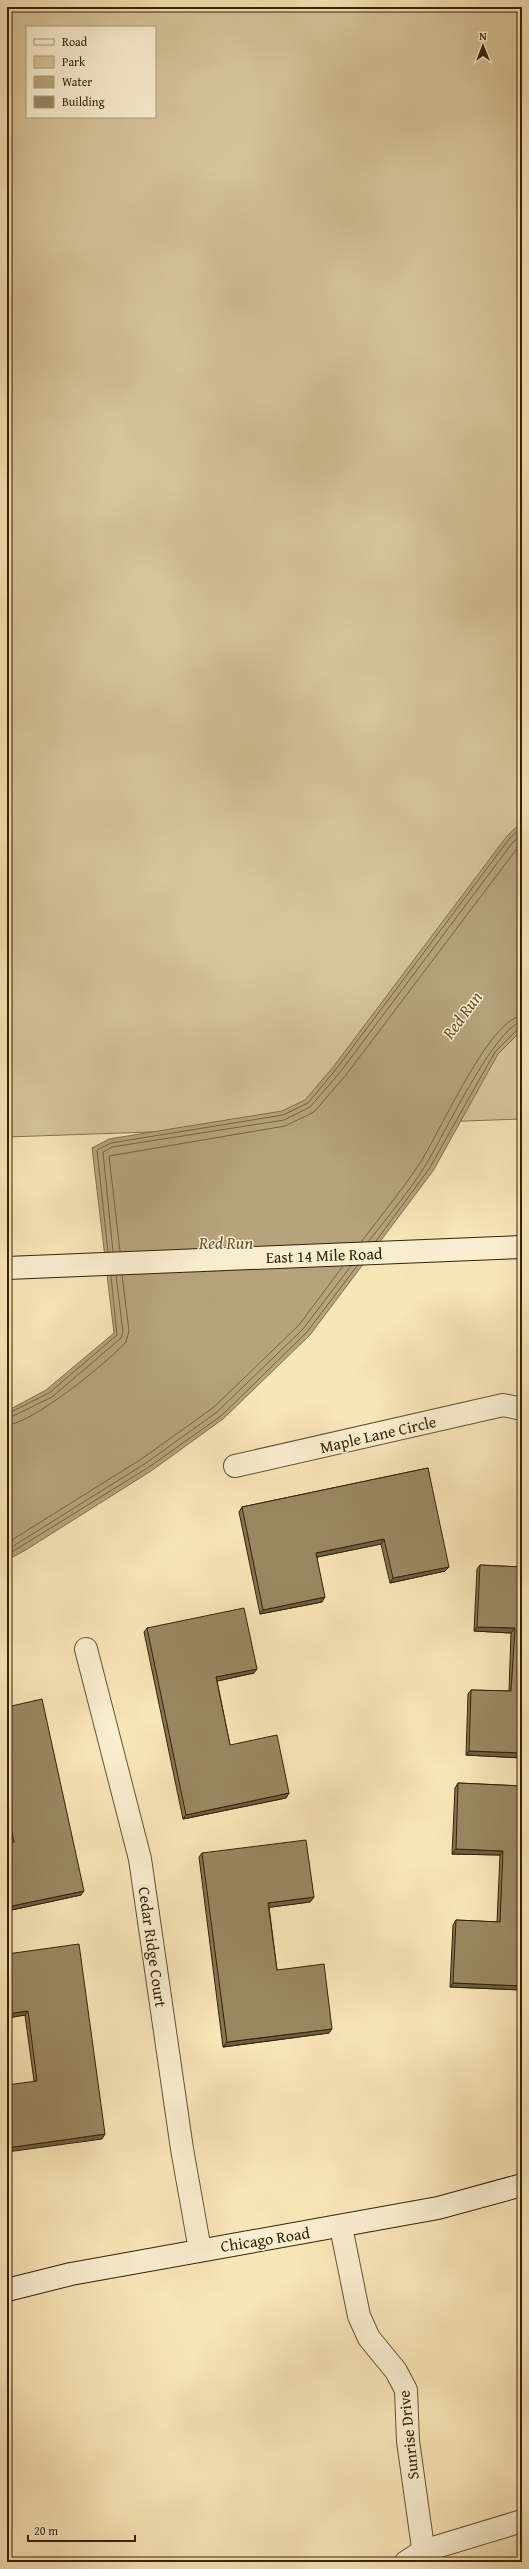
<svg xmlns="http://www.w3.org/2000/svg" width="529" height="2569" font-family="'Gentium Book Plus',serif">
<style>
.green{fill:#d7c49a;stroke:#867350;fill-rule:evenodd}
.water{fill:#b6a37b;stroke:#826f4c}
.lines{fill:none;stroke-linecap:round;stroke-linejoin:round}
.shore{stroke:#766240;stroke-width:1}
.minor-casing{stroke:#665332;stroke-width:24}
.secondary-casing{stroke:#352205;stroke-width:24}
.minor{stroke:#faeed1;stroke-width:22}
.secondary{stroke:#faeed1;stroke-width:22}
.wall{fill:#847454;stroke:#352205}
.shaded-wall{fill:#6c5e45;stroke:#352205}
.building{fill:#9a8762;stroke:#352205}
.labels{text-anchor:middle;stroke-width:3;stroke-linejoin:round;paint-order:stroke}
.street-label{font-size:16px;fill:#352205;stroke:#faeed1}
.water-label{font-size:17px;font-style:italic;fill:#624f2e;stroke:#faeed1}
</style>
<rect width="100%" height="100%" fill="#f8e5b8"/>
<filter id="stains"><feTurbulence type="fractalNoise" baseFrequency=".005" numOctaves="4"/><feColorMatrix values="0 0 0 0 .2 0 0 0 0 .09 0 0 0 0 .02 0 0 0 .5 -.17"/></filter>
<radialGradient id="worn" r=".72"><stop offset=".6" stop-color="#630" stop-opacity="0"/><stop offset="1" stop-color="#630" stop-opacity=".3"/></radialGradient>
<path class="green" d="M7,7H522V1119L7,1137ZM27,27H155V117H27Z"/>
<polygon class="water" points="522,822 522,1030 498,1054 433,1171 310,1335 223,1419 151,1471 24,1551 7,1560 7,1411 46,1390 114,1333 92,1148 109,1139 282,1111 305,1100 334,1066 507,836"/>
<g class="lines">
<g class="shore">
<path d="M369,1241C388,1216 409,1192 425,1166C441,1141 496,1024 522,1022"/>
<polyline points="376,1241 429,1169 495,1052 518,1029 522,1027"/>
<path d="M361,1242C381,1216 402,1190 420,1163C438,1136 490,1017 522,1016"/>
<polyline points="120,1251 109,1156 285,1126 314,1112 346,1075 522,842"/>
<polyline points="108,1252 97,1150 111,1143 283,1115 308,1103 337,1068 509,839 522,827"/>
<polyline points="113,1252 103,1152 112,1147 284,1120 310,1107 341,1071 513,842 522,834"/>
<polyline points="7,1414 49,1393 117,1335 111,1276"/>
<polyline points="7,1419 52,1397 121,1338 123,1332 116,1276"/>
<path d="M7,1425C32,1424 108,1362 126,1342L129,1331L122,1275"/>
<polyline points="7,1543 143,1458 214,1407 299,1325 343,1266"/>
<polyline points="7,1550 146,1463 217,1412 303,1329 351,1266"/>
<polyline points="7,1555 149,1467 221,1416 307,1332 357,1266"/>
</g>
<g class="minor-casing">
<g id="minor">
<polyline points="235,1466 503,1405 522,1409"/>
<polyline points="86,1649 140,1859 182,2149 200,2250"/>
<polyline points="341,2227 359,2316 369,2338 396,2371 406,2390 408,2441 425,2562"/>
<polyline points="406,2562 423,2551 522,2521"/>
</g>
</g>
<g class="secondary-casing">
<g id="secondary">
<polyline points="7,1268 522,1247"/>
<polyline points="7,2290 71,2274 438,2208 522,2185"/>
</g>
</g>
<use href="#minor" class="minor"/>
<use href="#secondary" class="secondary"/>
</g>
<g class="wall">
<polygon points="428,1468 445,1571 390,1583 381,1544 317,1557 322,1602 260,1614 239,1512 242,1507"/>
<polygon points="480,1565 522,1567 522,1758 466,1755 468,1694 471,1690 509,1691 511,1633 474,1631 477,1569"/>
<polygon points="147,1628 254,1673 217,1681 230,1745 289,1793 286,1798 183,1819 144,1632"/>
<polygon points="7,1707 81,1895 7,1911 7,1843 10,1843 7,1828"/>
<polygon points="458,1783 522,1786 522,1990 450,1987 453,1925 456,1920 497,1922 500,1855 452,1854 455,1788"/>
<polygon points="202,1853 314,1897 310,1902 269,1907 277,1970 329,2033 223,2047 199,1857"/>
<polygon points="7,1954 102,2139 34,2081 25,2015 7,2018"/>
</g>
<g class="shaded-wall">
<polygon points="384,1539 381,1544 313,1558 316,1553"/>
<polygon points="449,1567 445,1571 390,1583 393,1578"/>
<polygon points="325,1597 322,1602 260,1614 263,1610"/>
<polygon points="477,1627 515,1628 511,1633 474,1631"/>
<polygon points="257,1669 254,1673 213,1682 216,1677"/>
<polygon points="469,1751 522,1753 522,1758 466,1755"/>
<polygon points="289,1793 286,1798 183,1819 186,1815"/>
<polygon points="456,1849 503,1851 500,1855 452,1854"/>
<polygon points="84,1891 81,1895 7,1911 7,1907"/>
<polygon points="314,1897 310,1902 265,1908 268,1903"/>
<polygon points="453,1983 522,1986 522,1990 450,1987"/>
<polygon points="28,2011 25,2015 7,2018 7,2014"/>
<polygon points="332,2029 329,2033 223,2047 227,2042"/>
<polygon points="105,2134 102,2139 7,2152 7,2148"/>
</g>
<g class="building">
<polygon points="428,1468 449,1567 393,1578 384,1539 316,1553 325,1597 263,1610 242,1507"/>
<polygon points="480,1565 522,1567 522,1753 469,1751 471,1690 511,1691 515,1628 477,1627"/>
<polygon points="244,1608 257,1669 216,1677 230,1745 277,1735 289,1793 186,1815 147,1628"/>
<polygon points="42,1699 84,1891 7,1907 7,1843 14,1842 7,1809 7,1707"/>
<polygon points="458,1783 522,1786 522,1986 453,1983 456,1920 500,1922 503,1851 456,1849"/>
<polygon points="306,1840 314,1897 268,1903 277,1970 324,1964 332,2029 227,2042 202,1853"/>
<polygon points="79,1944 105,2134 7,2148 7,2085 37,2081 28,2011 7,2014 7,1954"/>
</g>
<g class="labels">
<g class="street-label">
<text transform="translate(324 1255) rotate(-2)" y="6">East 14 Mile Road</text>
<text transform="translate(378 1434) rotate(-13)" y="6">Maple Lane Circle</text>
<text transform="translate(153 1947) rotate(82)" y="6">Cedar Ridge Court</text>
<text transform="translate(265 2239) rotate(-9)" y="6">Chicago Road</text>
<text transform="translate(408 2435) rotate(-96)" y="6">Sunrise Drive</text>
</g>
<g class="water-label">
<text transform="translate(462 1015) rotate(-54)" y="6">Red Run</text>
<text x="226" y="1249">Red Run</text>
</g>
</g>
<rect width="529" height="2569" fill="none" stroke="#f8e5b8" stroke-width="24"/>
<rect x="8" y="8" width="513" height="2553" fill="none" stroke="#352205" stroke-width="2"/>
<rect x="12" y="12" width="505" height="2545" fill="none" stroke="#352205"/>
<rect x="26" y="26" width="130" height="92" fill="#faeed1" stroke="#ab9c7f"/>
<rect x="34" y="39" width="20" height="6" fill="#faeed1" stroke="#ab9c7f"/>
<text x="62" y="46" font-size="12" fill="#352205">Road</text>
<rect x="34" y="56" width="20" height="12" fill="#d7c49a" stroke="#ab9c7f"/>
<text x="62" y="66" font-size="12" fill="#352205">Park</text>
<rect x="34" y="76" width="20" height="12" fill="#b6a37b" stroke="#ab9c7f"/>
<text x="62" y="86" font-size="12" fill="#352205">Water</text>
<rect x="34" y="96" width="20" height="12" fill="#9a8762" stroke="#ab9c7f"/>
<text x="62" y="106" font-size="12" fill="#352205">Building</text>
<g transform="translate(483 46)" stroke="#faeed1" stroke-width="3" paint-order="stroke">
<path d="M0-3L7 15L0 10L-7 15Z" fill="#352205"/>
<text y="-6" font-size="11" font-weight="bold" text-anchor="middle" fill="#352205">N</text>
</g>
<path d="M28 2535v6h107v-6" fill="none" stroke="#352205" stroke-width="2"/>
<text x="34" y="2535" font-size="12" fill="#352205" stroke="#faeed1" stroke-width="3" paint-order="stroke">20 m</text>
<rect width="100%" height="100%" filter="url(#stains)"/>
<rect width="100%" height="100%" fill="url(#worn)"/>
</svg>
